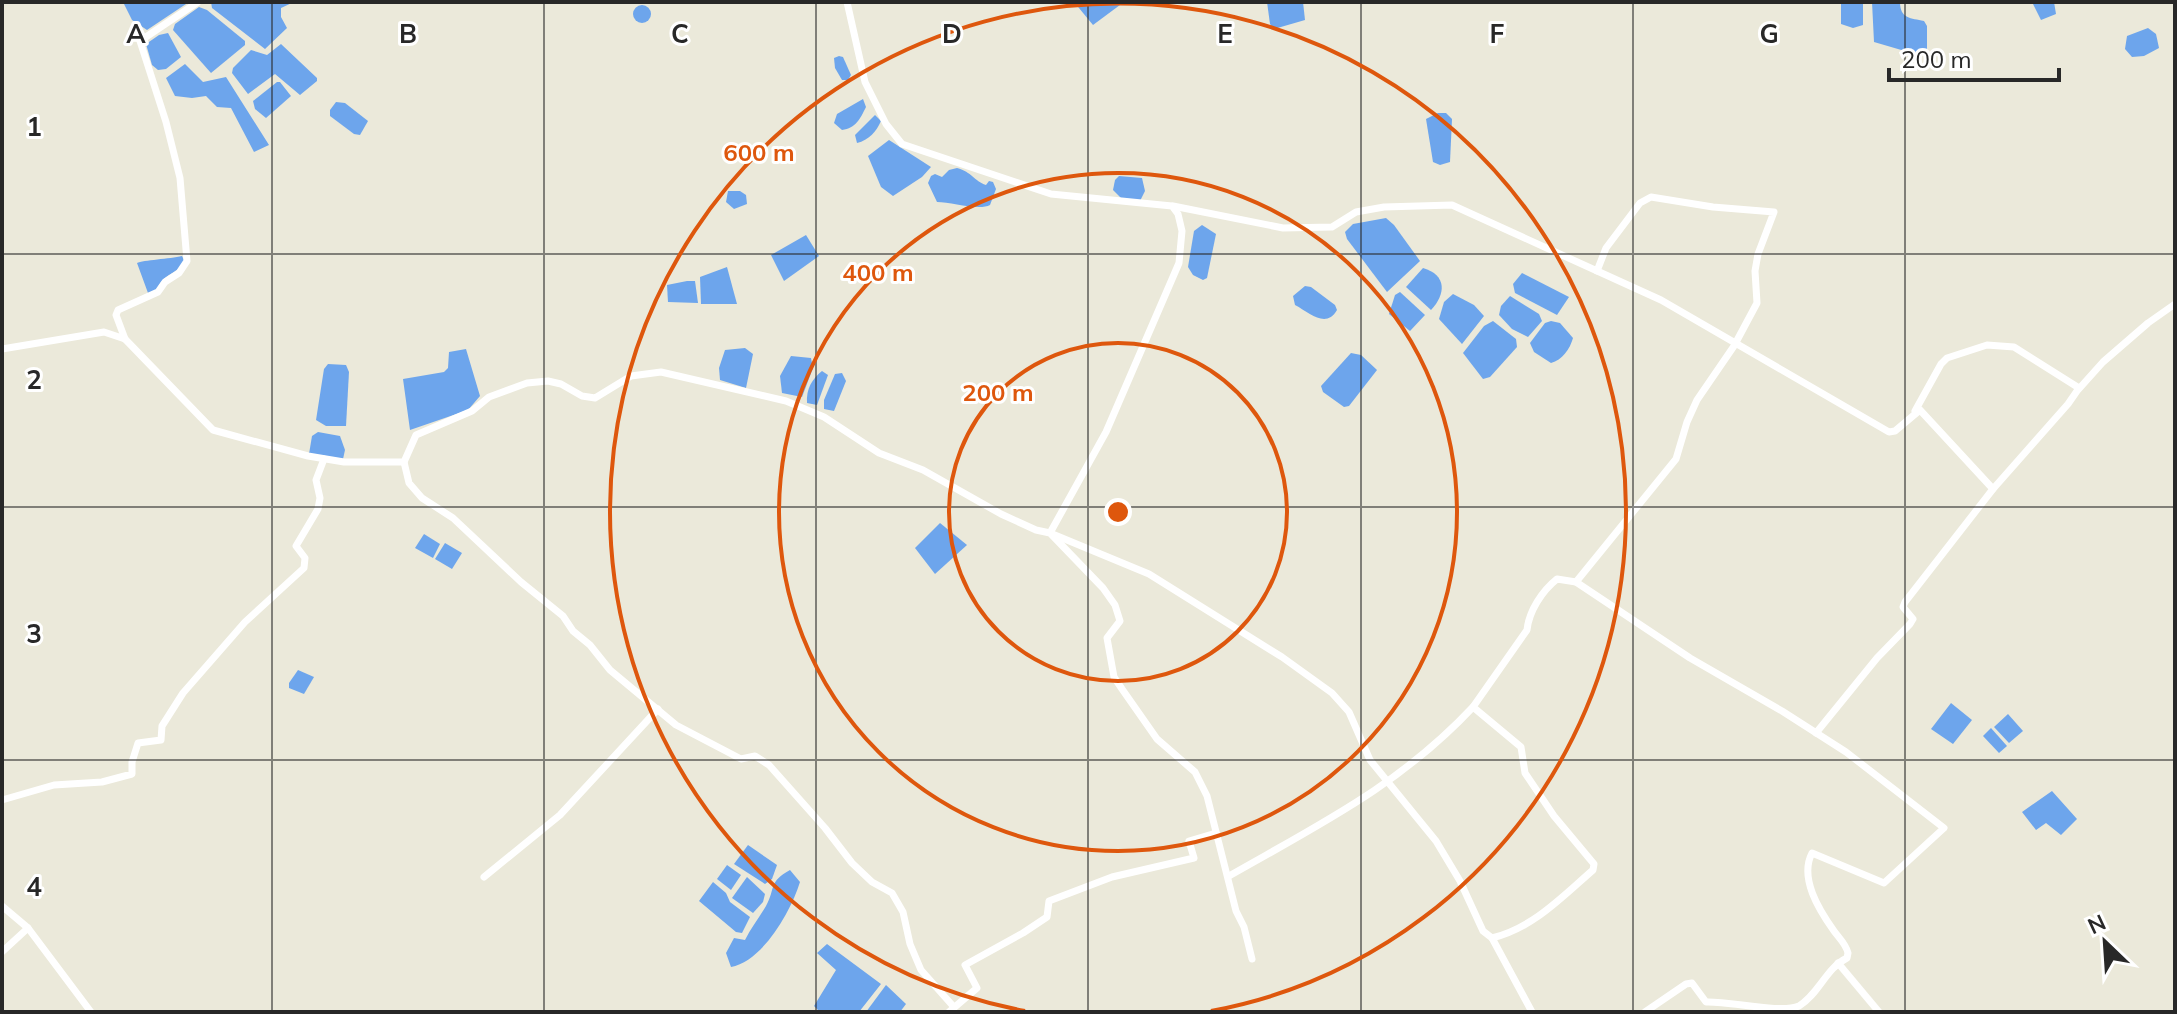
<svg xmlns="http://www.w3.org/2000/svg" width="2177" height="1014" font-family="Mulish,sans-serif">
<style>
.water{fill:#6da5ec}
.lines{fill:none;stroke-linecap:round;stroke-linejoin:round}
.minor{stroke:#fff;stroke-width:7}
.grid{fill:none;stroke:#282828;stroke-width:2;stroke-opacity:0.55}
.ring{fill:none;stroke:#de570d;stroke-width:4}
.grid-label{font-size:26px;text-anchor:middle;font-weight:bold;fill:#282828;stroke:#fff;stroke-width:6;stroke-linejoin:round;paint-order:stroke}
.centre{fill:#de570d;stroke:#fff;stroke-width:4}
.ring-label{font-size:24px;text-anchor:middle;font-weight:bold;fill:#de570d;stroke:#fff;stroke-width:6;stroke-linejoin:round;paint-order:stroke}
</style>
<rect width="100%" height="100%" fill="#ebe9da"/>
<g class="water">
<polygon points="123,2 189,2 147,30 132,20"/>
<polygon points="211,2 294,2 281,8 281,17 287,28 265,49 212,8"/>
<polygon points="1074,2 1124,2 1093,25"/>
<polygon points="1267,2 1303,2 1305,20 1274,29 1270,24"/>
<polygon points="1841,2 1863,2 1863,25 1853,28 1841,24"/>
<path d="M1872,2H1900C1900,19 1911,18 1924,21L1927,26V52L1915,54L1874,42Z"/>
<polygon points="2032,2 2054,2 2056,14 2041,20"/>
<circle cx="642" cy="14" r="9"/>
<polygon points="199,7 207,10 245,41 245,45 211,73 173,30 175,24"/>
<polygon points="2148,28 2156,34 2159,48 2144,56 2132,57 2125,49 2127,36"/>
<polygon points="168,33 181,57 166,69 158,70 152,65 146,44 159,35"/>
<polygon points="281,44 317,78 317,81 300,95 275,74 248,94 232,73 233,68 251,50 267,55"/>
<polygon points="839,56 843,57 851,75 848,80 842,80 835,68 834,58"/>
<polygon points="185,64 203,82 226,77 269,145 254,152 231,108 217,107 206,96 192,98 175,96 166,78"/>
<polygon points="277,82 280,82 291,96 266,118 255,109 253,101"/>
<path d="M863,99L866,107C860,119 856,128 842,130L834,123L837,114Z"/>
<polygon points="336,102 345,103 368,121 360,135 354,134 330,116 330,110"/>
<polygon points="1438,113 1446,113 1452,119 1450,162 1440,165 1433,162 1426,119"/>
<path d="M875,115L881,121C876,132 869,140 857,143L855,135Z"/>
<polygon points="889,140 931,167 922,177 893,196 881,187 868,156"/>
<path d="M957,168C972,172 974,181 986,185L989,181L993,182L996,189L990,205C979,211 951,202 937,202L928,183L931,176L935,174L942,177L949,170Z"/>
<polygon points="1119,176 1142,178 1145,191 1140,201 1121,198 1113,190 1115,180"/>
<polygon points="728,191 740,191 746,195 747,204 734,209 726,202"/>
<polygon points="1386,218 1394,225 1420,261 1387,292 1347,239 1345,232 1353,224"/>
<polygon points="1202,225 1216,234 1207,278 1203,280 1193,275 1188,267 1194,231"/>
<polygon points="806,235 819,256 784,281 771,255"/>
<path d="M182,256L185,262C177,274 162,274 157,290L148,293L137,263C143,260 170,259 182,256Z"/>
<polygon points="727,267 737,304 701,304 700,277"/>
<path d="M1423,268C1447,275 1446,294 1431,310L1406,287Z"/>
<polygon points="1522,273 1569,297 1557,315 1515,293 1513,284"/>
<polygon points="687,281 695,281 698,303 668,302 667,285"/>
<path d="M1305,286L1311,287L1335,305L1337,310C1326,329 1310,313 1295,305L1293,296Z"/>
<polygon points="1400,292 1425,315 1410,331 1389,314 1395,295"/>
<polygon points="1453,294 1474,305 1484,316 1462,344 1439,319 1444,302"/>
<polygon points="1510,296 1539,314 1542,321 1528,337 1512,329 1499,315 1501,306"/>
<polygon points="1493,321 1516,339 1517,347 1490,377 1483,379 1463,353 1484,326"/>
<path d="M1551,321L1560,323L1573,338C1570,349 1562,360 1551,363L1534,352L1530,343L1545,323Z"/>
<polygon points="745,348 753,354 746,388 720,380 719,368 725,350"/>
<polygon points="466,349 480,396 468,410 410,430 403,379 444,372 448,368 449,352"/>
<polygon points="1351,353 1361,355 1377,370 1349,406 1344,407 1323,392 1321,386"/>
<polygon points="791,356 811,358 813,368 802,397 782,393 780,376"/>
<polygon points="328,364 346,365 349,372 346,426 326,426 316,420 324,369"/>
<path d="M822,371L828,375L817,405L807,403C806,389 812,379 822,371Z"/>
<polygon points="842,373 846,381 834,411 824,409 824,400 835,374"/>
<polygon points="318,432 340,436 345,450 343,459 309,454 312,436"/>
<polygon points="940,523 967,545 935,574 915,548"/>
<polygon points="424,534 440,544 433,558 415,548"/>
<polygon points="445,543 462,553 452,569 435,559"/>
<polygon points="298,670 314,677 304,694 289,688 289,683"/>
<polygon points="1951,703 1972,720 1953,744 1931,729"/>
<polygon points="2008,714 2023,731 2009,743 1994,727"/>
<polygon points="1991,728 2007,746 1999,753 1983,736"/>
<polygon points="2052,791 2077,819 2061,835 2046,823 2036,830 2022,812"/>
<polygon points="748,845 777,865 772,879 765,884 734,864"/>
<polygon points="727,865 741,875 731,890 717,879"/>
<path d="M790,870L800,882C791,911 763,961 731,967L726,953L734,938L745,940C751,928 759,918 766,906C776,888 768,882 790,870Z"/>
<polygon points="747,877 765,894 763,902 753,913 732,898"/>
<polygon points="713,882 726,893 730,902 750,917 742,933 736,932 699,901"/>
<polygon points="827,944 881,984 859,1012 820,1012 814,1006 836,970 817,953"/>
<polygon points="886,985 906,1004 900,1012 866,1012"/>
</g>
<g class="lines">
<g class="minor">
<polyline points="847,2 865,82 886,124 902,144 1051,194 1172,206 1178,214 1182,231 1179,263 1106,432 1050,533 1149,574 1282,657 1332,693 1349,712 1370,760 1436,841 1460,881 1483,931 1492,938 1532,1012"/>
<polyline points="1173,206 1283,228 1332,227 1356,212 1384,207 1452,205 1661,300 1889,432 1895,431 1920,410 1993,489"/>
<path d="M1597,271L1606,248L1640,203L1651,197L1713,207L1774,212L1758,254L1755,271L1757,303L1734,346L1697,400L1687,422L1676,459L1576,582L1690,658L1782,711L1846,752L1944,828L1884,883L1812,853C1799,878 1819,910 1834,931C1839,938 1846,944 1848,953L1847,958C1826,968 1819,994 1799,1006C1780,1014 1730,1001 1706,1002L1692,983L1686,984L1645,1012"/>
<polyline points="125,339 116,315 118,310 158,292 165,282 179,273 187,261 180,178 166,122 140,41 198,2"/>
<polyline points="2,349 104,332 125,339 213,430 308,456 344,462 404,462 416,435 472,411 489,397 527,383 548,381 561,384 582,396 595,398 631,376 661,372 786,401 824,417 879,453 923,470 1001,514 1036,530 1050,533 1103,588 1115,605 1120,621 1107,638 1114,677 1122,689 1157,739 1195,772 1207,796 1236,911 1244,927 1252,959"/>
<polyline points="1915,411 1941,364 1947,358 1987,345 2014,347 2079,388"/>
<polyline points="404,462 409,483 422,498 453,518 521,582 563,616 573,631 590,645 610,670 676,725 741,759 755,756 769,765 825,828 852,863 872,882 892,893 903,912 910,944 921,970 953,1006"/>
<polyline points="1816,733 1877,658 1910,624 1913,619 1903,607 1905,602 1993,489 2068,404 2077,391 2103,362 2148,323 2175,304"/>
<polyline points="2,800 54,785 102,782 132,774 132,762 138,743 161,740 162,726 183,693 245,622 304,568 305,558 296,546 318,509 320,498 316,480 324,459"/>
<path d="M1229,876C1320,824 1400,785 1473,707"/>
<polyline points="484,877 560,815 658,709"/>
<polyline points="2,906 28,928 91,1012"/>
<path d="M1492,938C1533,928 1562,897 1593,870L1594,864L1554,816L1525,773L1521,747L1473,707L1527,630C1529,611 1542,591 1557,579L1576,582"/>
<polyline points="2,952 28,928"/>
<polyline points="1838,963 1879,1012"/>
<polyline points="949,1012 977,988 965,965 1023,933 1047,917 1049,901 1112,877 1194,858 1189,841 1216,833"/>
</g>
</g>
<path class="grid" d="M272,2V1012M544,2V1012M816,2V1012M1088,2V1012M1361,2V1012M1633,2V1012M1905,2V1012M2,254H2175M2,507H2175M2,760H2175"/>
<g class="ring">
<circle cx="1118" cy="512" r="169"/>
<circle cx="1118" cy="512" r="339"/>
<path d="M1025 1011A508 508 0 1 1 1211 1011"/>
</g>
<g class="grid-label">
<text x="136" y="43">A</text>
<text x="408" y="43">B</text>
<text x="680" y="43">C</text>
<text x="952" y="43">D</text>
<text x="1225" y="43">E</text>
<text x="1497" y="43">F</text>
<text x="1769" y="43">G</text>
<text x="34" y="136">1</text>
<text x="34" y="389">2</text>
<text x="34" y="643">3</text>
<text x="34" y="896">4</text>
</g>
<circle cx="1118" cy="512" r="12" class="centre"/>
<g class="ring-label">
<text x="759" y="161">600 m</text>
<text x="878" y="281">400 m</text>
<text x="998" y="401">200 m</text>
</g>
<rect width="2177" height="1014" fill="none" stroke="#282828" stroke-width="8"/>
<g transform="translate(2105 942) rotate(335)" stroke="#ffffff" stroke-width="6" paint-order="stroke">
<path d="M0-6L14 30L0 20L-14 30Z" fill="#282828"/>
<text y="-12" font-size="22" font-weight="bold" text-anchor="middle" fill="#282828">N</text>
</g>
<path d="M1889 68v12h170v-12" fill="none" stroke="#282828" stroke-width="4"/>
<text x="1901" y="68" font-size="24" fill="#282828" stroke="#ffffff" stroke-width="6" paint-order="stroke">200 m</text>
</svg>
